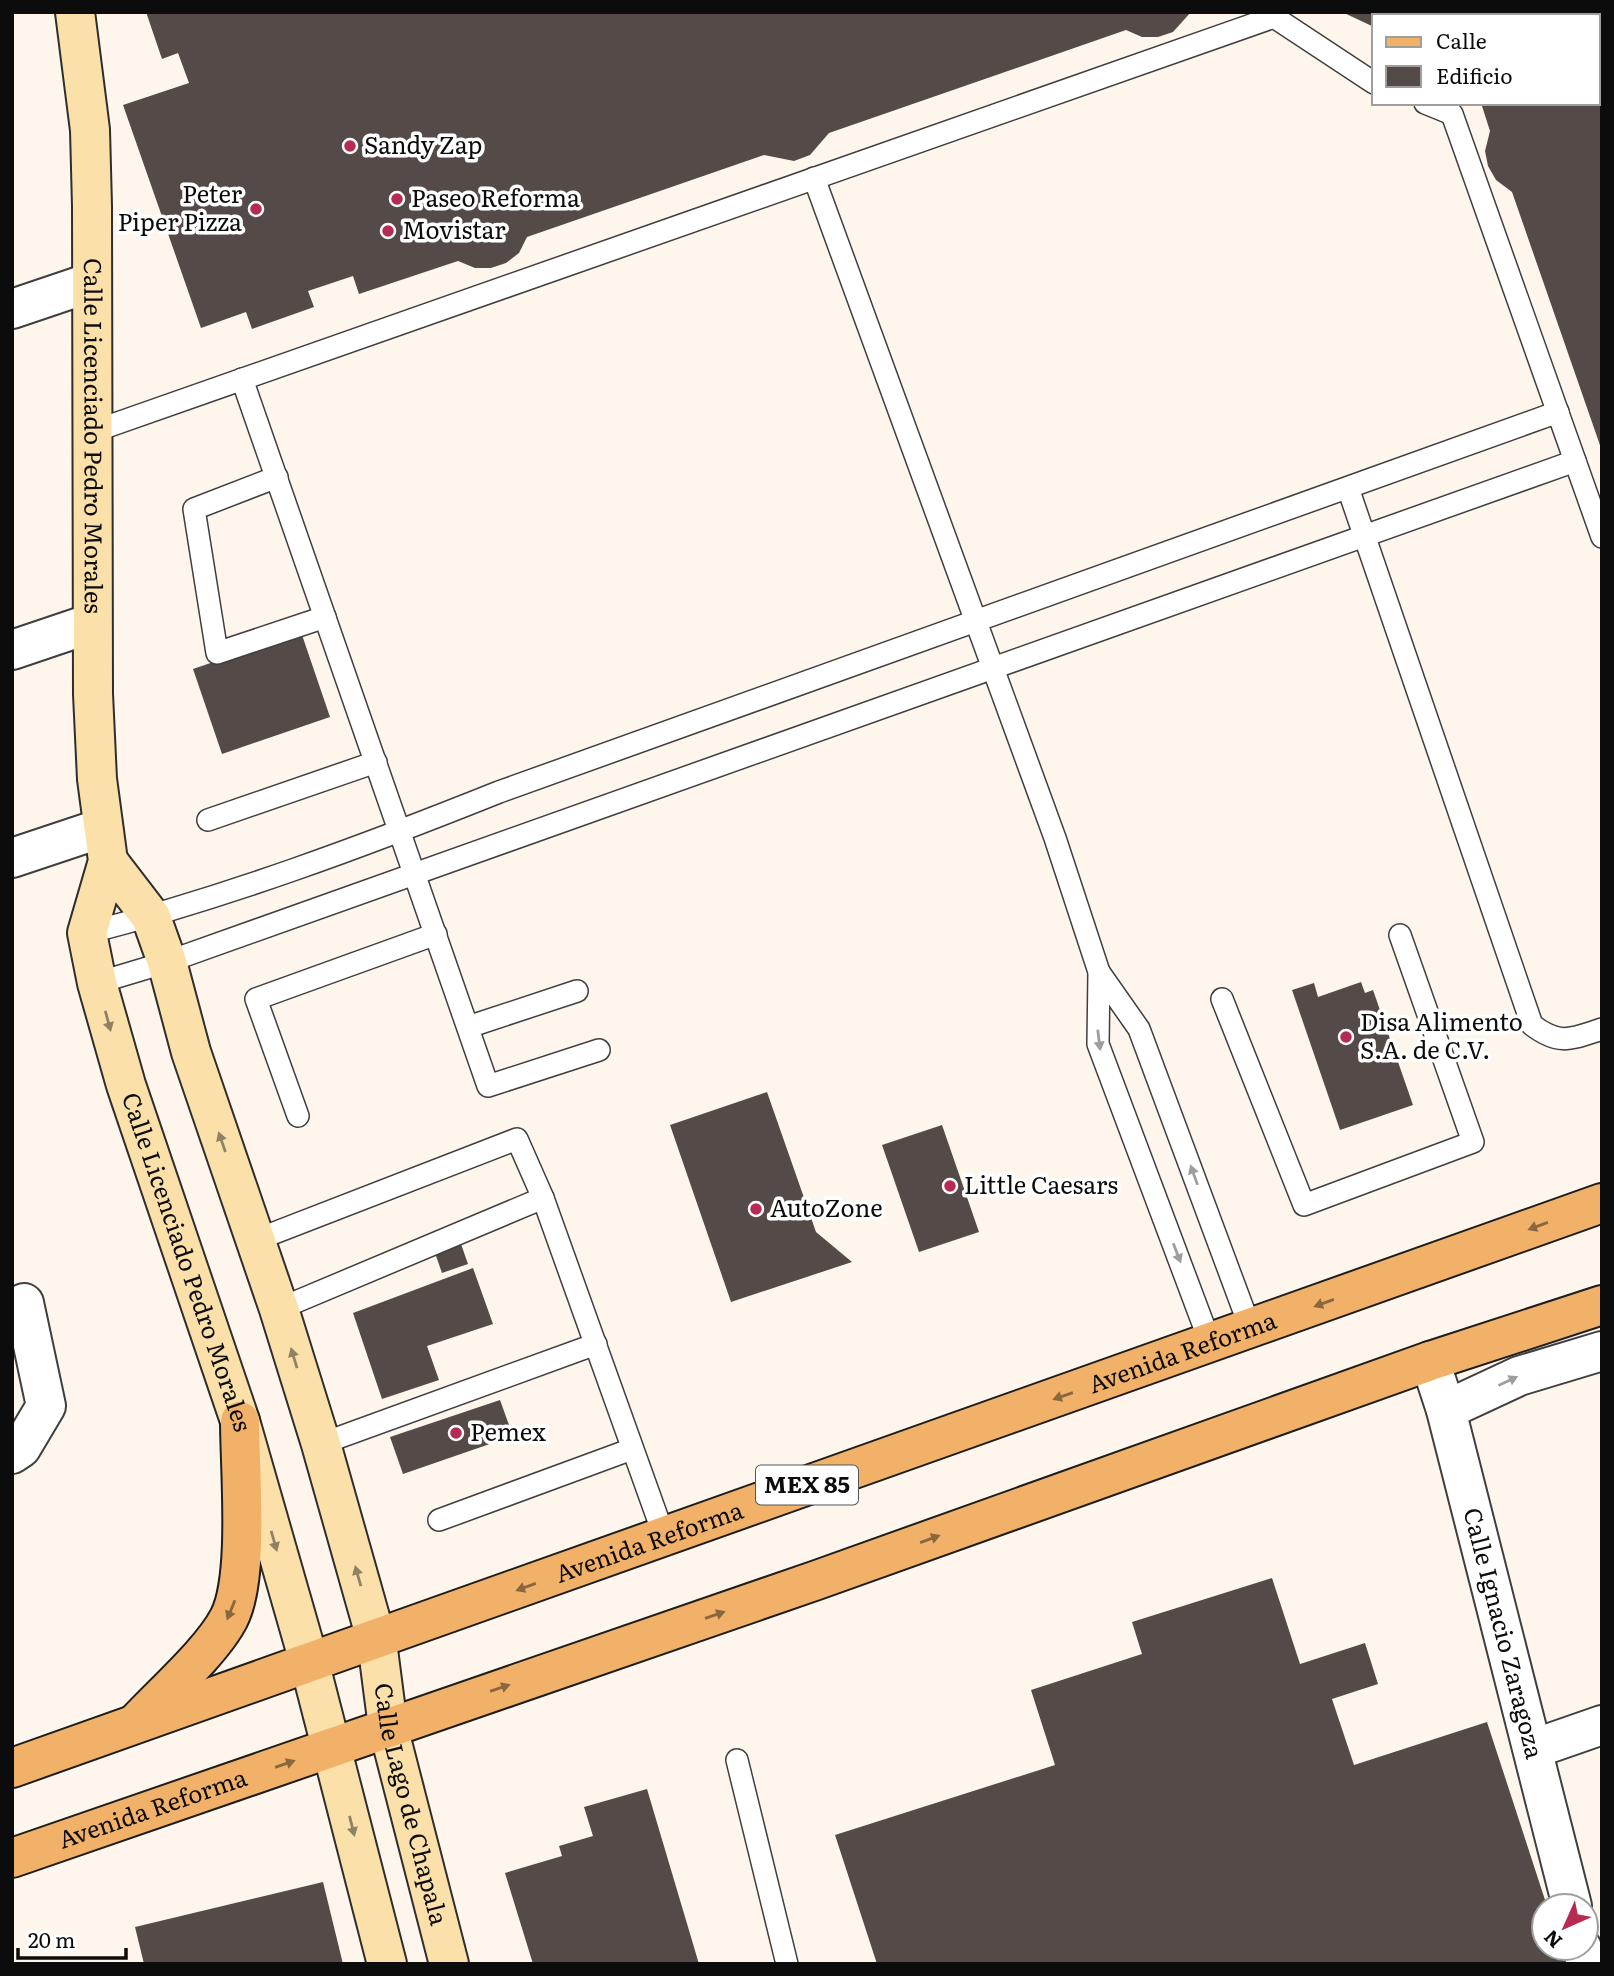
<svg xmlns="http://www.w3.org/2000/svg" width="1614" height="1976" font-family="Literata,serif">
<style>
.building{fill:#544b49}
.lines{fill:none;stroke-linecap:round;stroke-linejoin:round}
.lane-casing{stroke:#3f3f3f;stroke-width:24}
.street-casing{stroke:#3f3f3f;stroke-width:42}
.secondary-casing{stroke:#2e2e2e;stroke-width:42}
.primary-casing{stroke:#1d1d1d;stroke-width:42}
.lane{stroke:#fff;stroke-width:21}
.street{stroke:#fff;stroke-width:38}
.secondary{stroke:#fbe0aa;stroke-width:38}
.primary{stroke:#f2b168;stroke-width:38}
.oneway{fill:#8f8163}
.oneway2{fill:#9e9e9e}
.oneway3{fill:#8a673f}
.poi-dot{fill:#b52b51;stroke:#fff;stroke-width:2.5}
.labels{text-anchor:middle;stroke-width:7;stroke-linejoin:round;paint-order:stroke}
.shield{fill:#fff;stroke:#555;stroke-width:2}
.shield-label{font-size:23px;font-weight:bold;fill:#0c0c0c}
.poi-label{font-size:24px;fill:#0c0c0c;stroke:#fff;text-anchor:start}
.street-label{font-size:24px;fill:#0c0c0c;stroke:#fff}
</style>
<rect width="100%" height="100%" fill="#fef6ec"/>
<g class="building">
<polygon points="146,12 1191,12 1173,32 1158,37 1142,37 1126,30 829,133 810,155 794,161 764,155 527,237 519,253 506,263 491,268 475,268 458,261 359,294 353,276 308,291 314,307 252,329 246,312 201,328 123,105 189,83 178,53 162,59"/>
<polygon points="1342,12 1602,12 1602,451 1512,192 1496,180 1488,166 1485,151 1490,131 1481,103 1598,103 1598,16 1374,16 1374,27"/>
<polygon points="301,632 330,717 222,754 193,669"/>
<polygon points="1361,982 1365,993 1373,990 1413,1105 1340,1130 1292,990 1314,983 1318,997"/>
<polygon points="767,1092 816,1232 852,1262 731,1302 670,1125"/>
<polygon points="942,1125 979,1232 919,1252 882,1145"/>
<polygon points="461,1244 468,1264 442,1273 435,1253"/>
<polygon points="473,1268 493,1324 427,1346 439,1380 382,1399 353,1313"/>
<polygon points="500,1400 513,1436 403,1474 390,1437"/>
<polygon points="1272,1578 1300,1664 1365,1643 1378,1684 1332,1699 1354,1765 1487,1722 1547,1906 1544,1906 1544,1948 1560,1948 1565,1964 877,1964 835,1835 1055,1765 1031,1690 1142,1654 1132,1622"/>
<polygon points="647,1789 699,1964 533,1964 505,1873 562,1856 559,1846 593,1836 584,1807"/>
<polygon points="323,1882 343,1964 144,1964 135,1927"/>
</g>
<g class="lines">
<g class="lane-casing">
<g id="lane">
<polyline points="1425,103 1452,114 1602,537"/>
<polyline points="814,178 1055,838 1099,972 1098,1044 1211,1345"/>
<polyline points="242,379 488,1086 599,1050"/>
<polyline points="92,432 1274,17 1374,83"/>
<polyline points="277,477 194,509 217,653 325,617"/>
<path d="M1348,488L1532,1025C1560,1046 1571,1039 1602,1029"/>
<polyline points="208,820 376,762"/>
<path d="M87,933C227,897 364,846 499,792L1558,412"/>
<polyline points="1099,972 1139,1029 1251,1330"/>
<polyline points="97,983 167,962 1575,461"/>
<polyline points="1222,999 1304,1205 1473,1142 1400,935"/>
<polyline points="468,1027 577,991"/>
<polyline points="298,1116 256,999 436,934"/>
<polyline points="256,1240 517,1139 543,1198"/>
<polyline points="279,1309 543,1198 664,1536"/>
<polyline points="321,1444 596,1344"/>
<polyline points="439,1520 632,1449"/>
<polyline points="737,1760 787,1964"/>
</g>
</g>
<g class="street-casing">
<g id="street">
<polyline points="12,309 92,282"/>
<polyline points="12,650 92,623"/>
<polyline points="12,858 102,828"/>
<path id="s1" d="M1430,1361L1446,1410L1572,1906"/>
<polyline points="1446,1410 1519,1376 1602,1351"/>
<polyline points="12,1454 21,1448 46,1406 24,1303"/>
<polyline points="1533,1749 1602,1725"/>
<polyline points="1582,1948 1586,1964"/>
</g>
</g>
<g class="secondary-casing">
<g id="secondary">
<path id="s2" d="M75,12L90,130L92,206L93,694L97,779L108,861L87,933L97,983L126,1085L240,1421L310,1665L387,1964"/>
<path id="s3" d="M108,861L151,917L167,962L191,1052L279,1309L321,1444L377,1642L388,1727L449,1964"/>
</g>
</g>
<g class="primary-casing">
<g id="primary">
<path d="M137,1722C164,1693 212,1651 229,1618C250,1577 240,1470 240,1421"/>
<path id="s4" d="M12,1768C543,1581 1073,1393 1602,1203"/>
<path id="s5" d="M12,1858L817,1580L1430,1361L1602,1305"/>
</g>
</g>
<use href="#lane" class="lane"/>
<use href="#street" class="street"/>
<use href="#secondary" class="secondary"/>
<use href="#primary" class="primary"/>
</g>
<defs><path id="oneway-solid" d="M-6-.8H1V-3.2L6.5 0L1 3.2V.8H-6Z" transform="scale(1.75)"/></defs>
<g class="oneway">
<use href="#oneway-solid" transform="translate(108 1021) rotate(75)"/>
<use href="#oneway-solid" transform="translate(222 1142) rotate(-109)"/>
<use href="#oneway-solid" transform="translate(294 1358) rotate(-107)"/>
<use href="#oneway-solid" transform="translate(274 1541) rotate(74)"/>
<use href="#oneway-solid" transform="translate(358 1576) rotate(-106)"/>
<use href="#oneway-solid" transform="translate(352 1826) rotate(76)"/>
</g>
<g class="oneway2">
<use href="#oneway-solid" transform="translate(1099 1040) rotate(83)"/>
<use href="#oneway-solid" transform="translate(1194 1175) rotate(-110)"/>
<use href="#oneway-solid" transform="translate(1177 1253) rotate(69)"/>
<use href="#oneway-solid" transform="translate(1508 1381) rotate(-25)"/>
</g>
<g class="oneway3">
<use href="#oneway-solid" transform="translate(1538 1226) rotate(160)"/>
<use href="#oneway-solid" transform="translate(1324 1303) rotate(160)"/>
<use href="#oneway-solid" transform="translate(1063 1396) rotate(161)"/>
<use href="#oneway-solid" transform="translate(930 1539) rotate(-20)"/>
<use href="#oneway-solid" transform="translate(526 1587) rotate(160)"/>
<use href="#oneway-solid" transform="translate(231 1610) rotate(112)"/>
<use href="#oneway-solid" transform="translate(715 1615) rotate(-19)"/>
<use href="#oneway-solid" transform="translate(500 1688) rotate(-19)"/>
<use href="#oneway-solid" transform="translate(285 1764) rotate(-19)"/>
</g>
<g class="poi-dot">
<circle cx="350" cy="146" r="7"/>
<circle cx="397" cy="199" r="7"/>
<circle cx="256" cy="209" r="7"/>
<circle cx="388" cy="231" r="7"/>
<circle cx="1346" cy="1037" r="7"/>
<circle cx="950" cy="1186" r="7"/>
<circle cx="756" cy="1209" r="7"/>
<circle cx="456" cy="1433" r="7"/>
</g>
<g class="labels">
<rect class="shield" x="756" y="1465.5" width="102" height="39" rx="5"/>
<g class="shield-label">
<text x="807" y="1493">MEX 85</text>
</g>
<g class="poi-label">
<text x="364" y="154">Sandy Zap</text>
<text x="242" y="203" text-anchor="end">Peter<tspan x="242" dy="28">Piper Pizza</tspan></text>
<text x="411" y="207">Paseo Reforma</text>
<text x="402" y="239">Movistar</text>
<text x="1360" y="1031">Disa Alimento<tspan x="1360" dy="28">S.A. de C.V.</tspan></text>
<text x="964" y="1194">Little Caesars</text>
<text x="770" y="1217">AutoZone</text>
<text x="470" y="1441">Pemex</text>
</g>
<g class="street-label">
<text dy="8" stroke="none"><textPath href="#s2" startOffset="425">Calle Licenciado Pedro Morales</textPath></text>
<text dy="8" stroke="none"><textPath href="#s2" startOffset="1270">Calle Licenciado Pedro Morales</textPath></text>
<text dy="8" stroke="none"><textPath href="#s4" startOffset="1242">Avenida Reforma</textPath></text>
<text dy="8" stroke="none"><textPath href="#s4" startOffset="676">Avenida Reforma</textPath></text>
<text dy="8" stroke="none"><textPath href="#s1" startOffset="282">Calle Ignacio Zaragoza</textPath></text>
<text dy="8" stroke="none"><textPath href="#s3" startOffset="996">Calle Lago de Chapala</textPath></text>
<text dy="8" stroke="none"><textPath href="#s5" startOffset="149">Avenida Reforma</textPath></text>
</g>
</g>
<rect width="1614" height="1976" fill="none" stroke="#0c0c0c" stroke-width="28"/>
<rect x="1372" y="14" width="228" height="91" fill="#ffffff" stroke="#9e9e9e" stroke-width="2"/>
<rect x="1386" y="37" width="35" height="10" fill="#f2b168" stroke="#9e9e9e" stroke-width="2"/>
<text x="1436" y="49" font-size="21" fill="#0c0c0c">Calle</text>
<rect x="1386" y="66" width="35" height="21" fill="#544b49" stroke="#9e9e9e" stroke-width="2"/>
<text x="1436" y="84" font-size="21" fill="#0c0c0c">Edificio</text>
<g transform="translate(1565 1927) rotate(225)"><circle r="33" fill="#ffffff" stroke="#9e9e9e" stroke-width="2"/>
<path d="M0-5L12 26L0 18L-12 26Z" fill="#b52b51"/>
<text y="-10" font-size="19" font-weight="bold" text-anchor="middle" fill="#0c0c0c">N</text>
</g>
<path d="M18 1948v10h108v-10" fill="none" stroke="#0c0c0c" stroke-width="3.5"/>
<text x="28" y="1948" font-size="21" fill="#0c0c0c" stroke="#ffffff" stroke-width="5" paint-order="stroke">20 m</text>
</svg>
